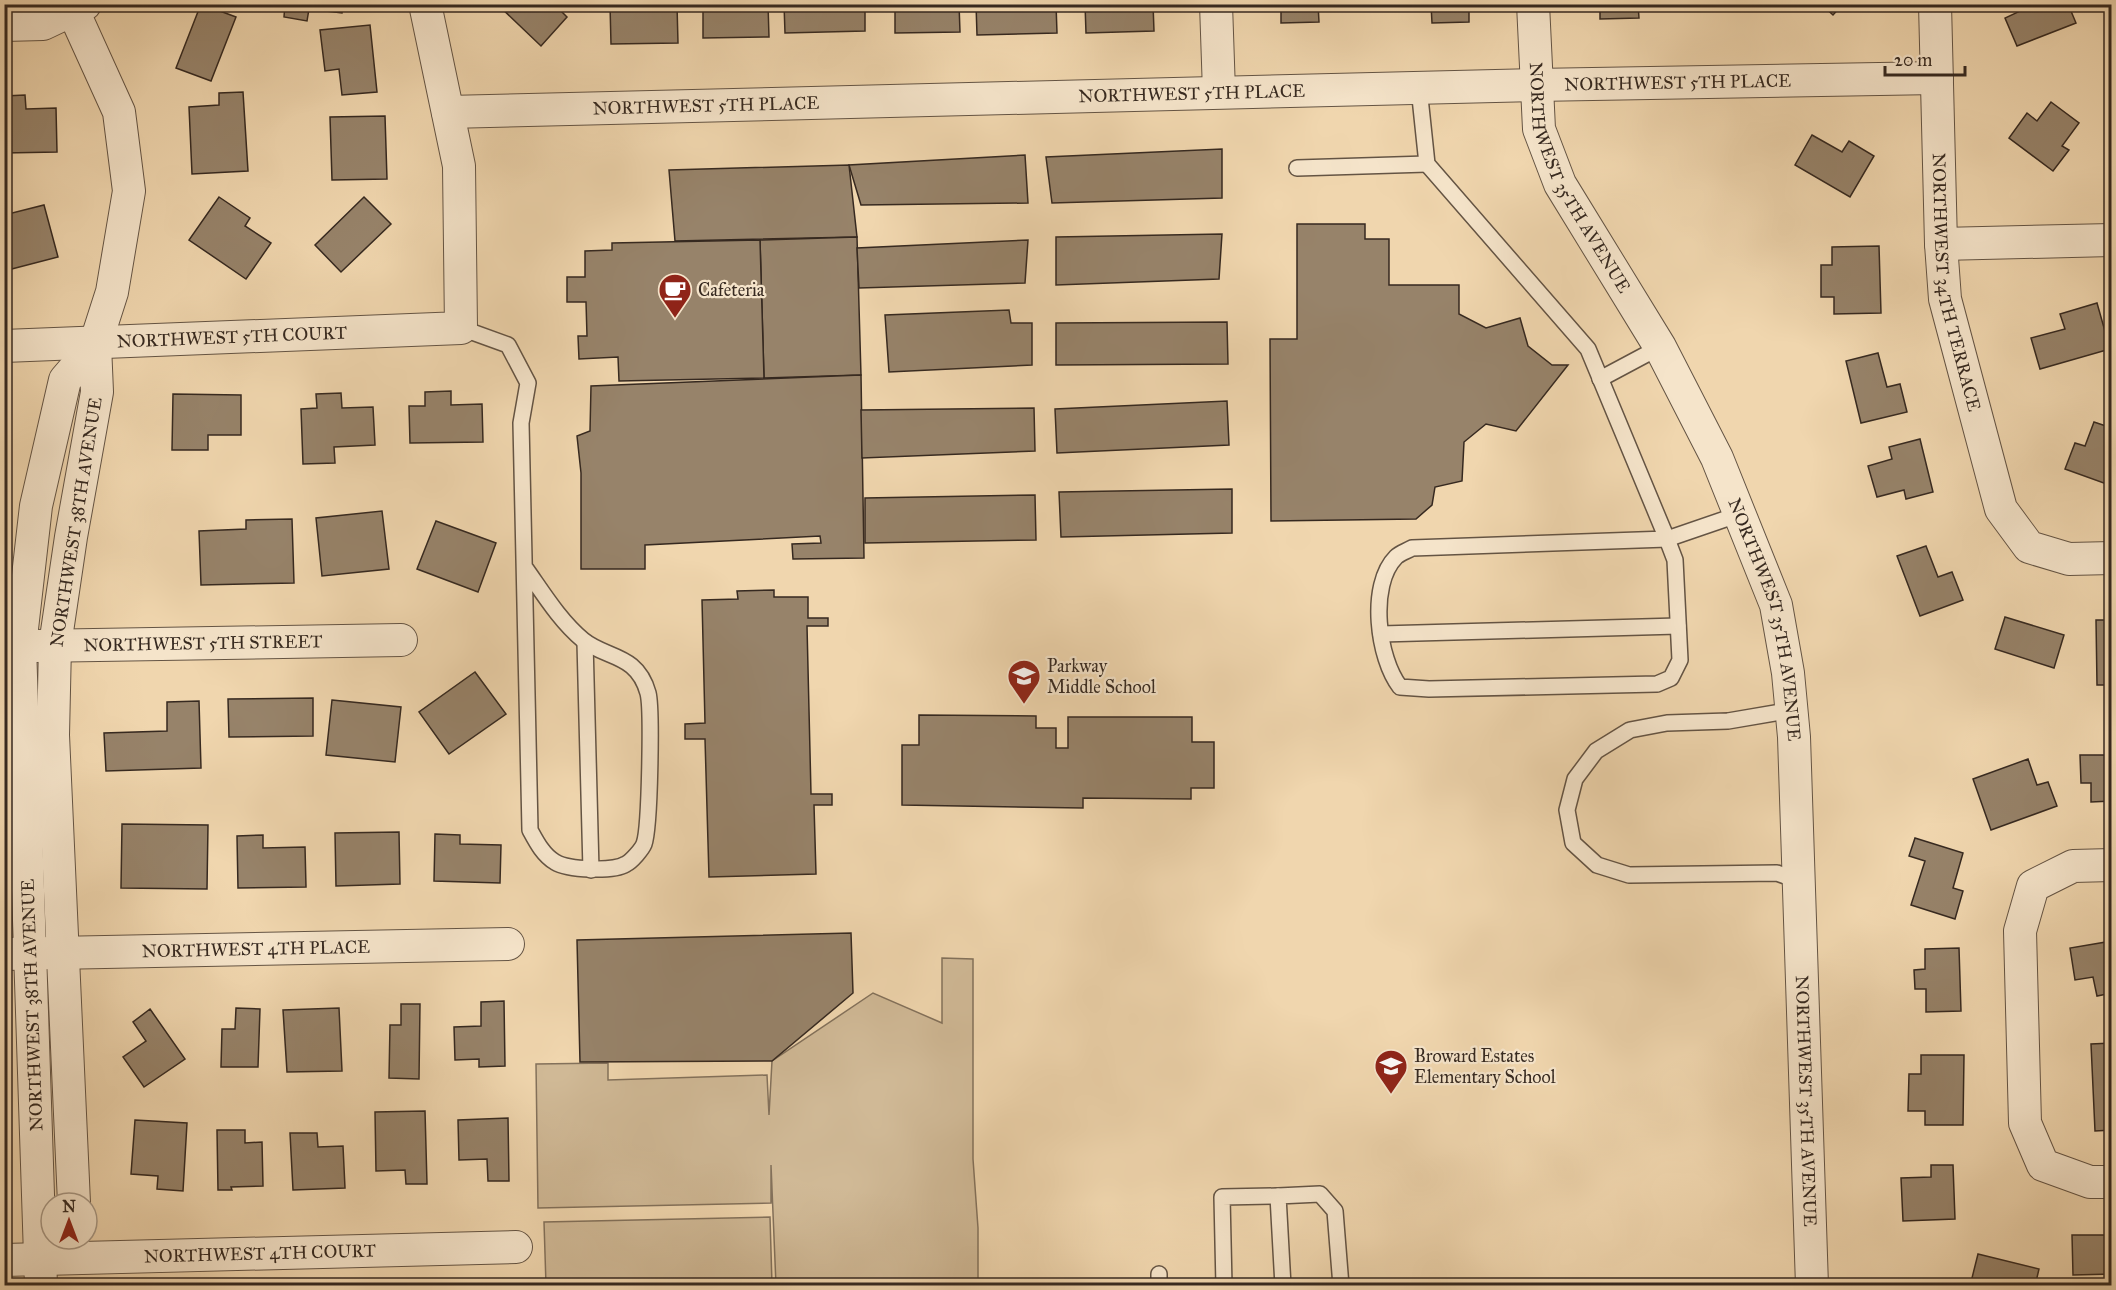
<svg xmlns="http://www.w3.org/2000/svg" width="2116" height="1290" font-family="'IM FELL Great Primer',serif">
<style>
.green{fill:#d0b996;stroke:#83715b;stroke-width:1.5}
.building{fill:#97836a;stroke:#362920;stroke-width:1.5}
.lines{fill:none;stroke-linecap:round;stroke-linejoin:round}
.service-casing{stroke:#645444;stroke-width:18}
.minor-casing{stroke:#645444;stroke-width:34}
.service{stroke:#f5e4ca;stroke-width:15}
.minor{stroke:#f5e4ca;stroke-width:32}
.labels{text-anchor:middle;stroke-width:4.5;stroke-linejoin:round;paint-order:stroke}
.street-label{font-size:18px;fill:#362920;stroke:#f5e4ca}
.poi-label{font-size:18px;fill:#362920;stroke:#f5e4ca;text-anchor:start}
</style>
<rect width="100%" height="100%" fill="#f0d6ae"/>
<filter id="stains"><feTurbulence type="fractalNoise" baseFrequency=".00333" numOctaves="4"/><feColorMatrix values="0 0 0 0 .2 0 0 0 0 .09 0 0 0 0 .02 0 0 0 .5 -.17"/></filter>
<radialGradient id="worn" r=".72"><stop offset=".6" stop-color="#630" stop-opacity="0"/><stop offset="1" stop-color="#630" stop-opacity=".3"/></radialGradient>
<g class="green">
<polygon points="942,958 973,959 973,1159 978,1228 978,1285 776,1285 771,1165 771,1203 538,1208 536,1064 608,1063 608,1080 767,1075 769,1115 772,1061 873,993 942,1023"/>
<polygon points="770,1217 772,1285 546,1285 544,1222"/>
</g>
<g class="building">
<polygon points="201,4 236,17 211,81 176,68"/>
<polygon points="285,4 343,4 342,13 309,9 307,21 284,17"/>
<polygon points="497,4 554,4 567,17 541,46"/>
<polygon points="703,4 768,4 769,37 703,38"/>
<polygon points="784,4 865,4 865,31 785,33"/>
<polygon points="895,4 959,4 960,32 895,33"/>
<polygon points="976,4 1056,4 1057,33 977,35"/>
<polygon points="1085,4 1153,4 1154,31 1086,33"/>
<polygon points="1281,4 1318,4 1319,22 1281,23"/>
<polygon points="1431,4 1469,4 1469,22 1432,23"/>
<polygon points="1600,4 1638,4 1639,18 1600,19"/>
<polygon points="1821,4 1843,4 1833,15"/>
<polygon points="2035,4 2068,4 2076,23 2017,46 2005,18"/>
<polygon points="610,5 677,5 678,43 611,44"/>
<polygon points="370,25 377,92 342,95 339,69 325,71 320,30"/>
<polygon points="243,92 248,171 192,174 189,107 219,105 219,93"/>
<polygon points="25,95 26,109 56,108 57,152 4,153 4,96"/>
<polygon points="2051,102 2079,123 2062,146 2069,150 2053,171 2009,138 2027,113 2037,121"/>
<polygon points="385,116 387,179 332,180 330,117"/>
<polygon points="1812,135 1842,152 1849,141 1874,156 1850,197 1795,165"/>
<polygon points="1222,149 1222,198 1052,203 1046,157"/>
<polygon points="1025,155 1028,203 861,205 849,165"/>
<polygon points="849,165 857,237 675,241 669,170"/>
<polygon points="219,197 250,218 245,226 271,243 246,279 189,240"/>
<polygon points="364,197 391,224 341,272 315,245"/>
<polygon points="44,205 58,257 4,271 4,215"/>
<polygon points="1297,224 1365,224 1365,239 1389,239 1389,285 1459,285 1459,314 1486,328 1520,318 1528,346 1552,365 1568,365 1516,431 1486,424 1464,442 1462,481 1435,487 1432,505 1416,519 1271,521 1270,339 1297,339"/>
<polygon points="1222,234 1219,279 1056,285 1056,237"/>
<polygon points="857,237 861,375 764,378 760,240"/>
<polygon points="760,240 764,378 619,381 618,357 579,359 578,336 587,336 586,302 567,302 567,277 585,277 585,251 612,250 612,243"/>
<polygon points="1028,240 1025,283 859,288 857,248"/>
<polygon points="1879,246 1881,313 1834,314 1834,297 1821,297 1821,265 1832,265 1832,247"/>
<polygon points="2097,303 2110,349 2040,369 2031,338 2065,329 2060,314"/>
<polygon points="1009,310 1011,323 1032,323 1032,365 889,372 885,315"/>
<polygon points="1227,322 1228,364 1056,365 1056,323"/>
<polygon points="1878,353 1887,387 1900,384 1907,412 1861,423 1846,361"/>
<polygon points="861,375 864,558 793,559 792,544 821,543 820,536 645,545 645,569 581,569 581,473 577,436 590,431 591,386"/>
<polygon points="451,391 451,405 482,404 483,442 410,443 409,406 425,406 425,392"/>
<polygon points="341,393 342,408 373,407 375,445 334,447 335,463 303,464 301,409 317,408 316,394"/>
<polygon points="173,394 241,395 241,435 208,435 208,450 172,450"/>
<polygon points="1227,401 1229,445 1057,453 1055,409"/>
<polygon points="1034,408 1035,451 862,458 861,410"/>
<polygon points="2094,422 2112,428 2112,486 2065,469 2075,443 2085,446"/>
<polygon points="1920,439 1933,492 1906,499 1904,490 1877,497 1868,466 1892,459 1889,447"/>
<polygon points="1232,489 1232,533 1061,537 1059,492"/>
<polygon points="1035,495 1036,540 865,543 865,498"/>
<polygon points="382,511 389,569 322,576 316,518"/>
<polygon points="292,519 294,583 201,585 199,531 246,529 246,520"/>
<polygon points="436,521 496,543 478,592 417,569"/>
<polygon points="1926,546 1938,577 1952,572 1963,600 1920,616 1897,556"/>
<polygon points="774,590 774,597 808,597 808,618 828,618 828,626 807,626 811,794 832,794 832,805 814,805 816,874 709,877 705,739 685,739 685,724 705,723 702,600 738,599 737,591"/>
<polygon points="2005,617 2064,635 2054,668 1995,649"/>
<polygon points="2096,620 2112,620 2112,685 2097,685"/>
<polygon points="475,672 506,714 449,754 419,712"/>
<polygon points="313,698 313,736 229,737 228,699"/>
<polygon points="332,700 401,707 395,762 326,755"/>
<polygon points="199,701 201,768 106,771 104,733 167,731 167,702"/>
<polygon points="919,715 1036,716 1036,728 1056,728 1056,748 1068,748 1068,717 1192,717 1192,742 1214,742 1214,788 1191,788 1191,799 1083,798 1083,808 902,805 902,745 919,745"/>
<polygon points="2080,755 2112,755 2112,801 2091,802 2091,783 2081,783"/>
<polygon points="2028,759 2037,785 2048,782 2057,806 1991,830 1973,779"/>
<polygon points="122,824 208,825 207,889 121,888"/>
<polygon points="399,832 400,884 336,886 335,833"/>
<polygon points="435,834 460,835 460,844 501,845 500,883 434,881"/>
<polygon points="263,835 263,848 305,847 306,887 238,888 237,836"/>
<polygon points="1915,838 1963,853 1953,888 1963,891 1955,919 1911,905 1925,861 1909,856"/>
<polygon points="851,933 853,993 772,1061 580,1062 577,940"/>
<polygon points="2112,941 2112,993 2097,996 2093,977 2075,980 2070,948"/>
<polygon points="1959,948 1961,1011 1926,1012 1926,989 1915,989 1914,970 1925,969 1925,949"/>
<polygon points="504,1001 505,1066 479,1067 479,1059 455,1060 454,1027 481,1026 481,1002"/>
<polygon points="401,1004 420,1004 419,1079 389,1078 390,1025 401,1025"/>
<polygon points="236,1008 260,1009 258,1067 221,1067 222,1029 235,1029"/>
<polygon points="339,1008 342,1071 287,1072 283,1010"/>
<polygon points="150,1009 185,1059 144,1087 123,1057 146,1041 133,1022"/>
<polygon points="2112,1043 2112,1130 2095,1131 2091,1044"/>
<polygon points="1921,1055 1964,1055 1963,1125 1925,1125 1925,1111 1908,1111 1909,1074 1921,1074"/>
<polygon points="425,1111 427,1184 406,1184 405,1170 376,1171 375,1112"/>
<polygon points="508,1118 509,1181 488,1181 487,1159 459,1160 458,1120"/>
<polygon points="135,1120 187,1123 183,1191 157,1189 158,1176 131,1174"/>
<polygon points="217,1130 245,1130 245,1143 262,1142 263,1186 231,1187 232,1190 218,1190"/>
<polygon points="290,1133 317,1133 318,1147 343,1146 345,1188 293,1190"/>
<polygon points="1931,1165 1953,1165 1955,1219 1903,1221 1901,1178 1931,1177"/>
<polygon points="2072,1235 2112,1235 2112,1274 2073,1275"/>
<polygon points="1978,1254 2039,1269 2035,1286 1970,1286"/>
</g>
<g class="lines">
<g class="service-casing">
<g id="service">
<path d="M1419,88L1427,164L1588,349L1667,539L1675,560L1680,660L1671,678L1657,684L1429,689L1400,687C1378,659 1368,585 1396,557C1400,553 1407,551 1412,548L1667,539L1740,514"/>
<polyline points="1297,168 1427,164"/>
<path d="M461,328L508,345L528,383L521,423L530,830C536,841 543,855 555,862C568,870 613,872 626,864C632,861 642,849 644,844C650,828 652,708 648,693C637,653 606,659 583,640C560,621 543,593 526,569"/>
<polyline points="1600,379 1660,347"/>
<polyline points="1381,634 1678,626"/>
<polyline points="585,642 591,870"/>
<polyline points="1792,710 1728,721 1667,723 1630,730 1596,751 1575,779 1567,810 1573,843 1597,865 1629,875 1777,873 1799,881"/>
<polyline points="1159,1274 1159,1286"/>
<polyline points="1224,1286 1222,1197 1278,1196"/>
<polyline points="1283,1286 1278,1196 1320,1194 1335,1211 1341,1286"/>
</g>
</g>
<g class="minor-casing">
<g id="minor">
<polyline points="70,4 119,112 129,191 112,292 95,345 97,392 71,537 55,645 53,735 74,1203"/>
<polyline points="1216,4 1219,92"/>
<path id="s1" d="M1533,4L1539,129L1560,184L1660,347L1717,458L1776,605L1788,673L1794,737L1812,1286"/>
<path id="s2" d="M1935,4L1941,244L1945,299L2001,509L2029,547L2069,559L2112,558"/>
<polyline points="4,25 43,24 85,4"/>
<path id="s3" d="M448,112L1535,85L1937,78"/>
<polyline points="1941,244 2112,240"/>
<path id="s4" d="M4,346L461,328L459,166L425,4"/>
<path id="s5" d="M35,646L401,640"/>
<polyline points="2112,865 2073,866 2033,886 2020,931 2025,1123 2043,1165 2090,1182 2112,1182"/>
<path id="s6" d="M4,954L508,944"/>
<path id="s7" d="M4,1260L516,1247"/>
<polyline points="41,1286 20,646 36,506 65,380 95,345"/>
</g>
</g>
<use href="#service" class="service"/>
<use href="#minor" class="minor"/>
</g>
<defs>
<g id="cafe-pin" transform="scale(1.725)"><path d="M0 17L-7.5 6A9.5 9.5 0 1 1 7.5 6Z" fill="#8f2418" stroke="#f5e4ca"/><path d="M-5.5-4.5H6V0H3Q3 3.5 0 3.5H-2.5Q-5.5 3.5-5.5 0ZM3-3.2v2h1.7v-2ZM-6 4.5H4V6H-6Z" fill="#fff"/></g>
<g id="school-pin" transform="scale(1.725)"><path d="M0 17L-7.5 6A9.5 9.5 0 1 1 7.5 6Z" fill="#8f2418" stroke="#f5e4ca"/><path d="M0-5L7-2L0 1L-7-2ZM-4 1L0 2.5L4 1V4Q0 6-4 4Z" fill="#fff"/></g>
</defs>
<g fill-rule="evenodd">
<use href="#cafe-pin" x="675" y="290"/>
<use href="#school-pin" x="1024" y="676"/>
<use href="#school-pin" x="1391" y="1066"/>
</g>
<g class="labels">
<g class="street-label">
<text dy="6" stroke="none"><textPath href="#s3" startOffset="1230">NORTHWEST 5TH PLACE</textPath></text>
<text dy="6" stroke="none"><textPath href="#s3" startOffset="744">NORTHWEST 5TH PLACE</textPath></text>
<text dy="6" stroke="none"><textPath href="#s3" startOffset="258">NORTHWEST 5TH PLACE</textPath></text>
<text dy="6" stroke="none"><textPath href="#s1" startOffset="184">NORTHWEST 35TH AVENUE</textPath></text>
<text dy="6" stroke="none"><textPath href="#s2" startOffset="280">NORTHWEST 34TH TERRACE</textPath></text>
<text dy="6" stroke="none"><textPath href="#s4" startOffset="228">NORTHWEST 5TH COURT</textPath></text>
<text transform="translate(76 522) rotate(-81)" y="6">NORTHWEST 38TH AVENUE</text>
<text dy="6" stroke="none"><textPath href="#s1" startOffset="670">NORTHWEST 35TH AVENUE</textPath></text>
<text dy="6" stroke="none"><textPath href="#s5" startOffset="168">NORTHWEST 5TH STREET</textPath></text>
<text dy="6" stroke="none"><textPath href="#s6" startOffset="252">NORTHWEST 4TH PLACE</textPath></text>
<text transform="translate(32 1005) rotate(-92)" y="6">NORTHWEST 38TH AVENUE</text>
<text dy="6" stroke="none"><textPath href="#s1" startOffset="1156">NORTHWEST 35TH AVENUE</textPath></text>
<text dy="6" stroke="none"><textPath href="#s7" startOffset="256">NORTHWEST 4TH COURT</textPath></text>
</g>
<g class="poi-label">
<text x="698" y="296">Cafeteria</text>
<text x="1047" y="672">Parkway<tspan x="1047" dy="21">Middle School</tspan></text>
<text x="1414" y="1062">Broward Estates<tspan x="1414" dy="21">Elementary School</tspan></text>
</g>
</g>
<rect width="2116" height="1290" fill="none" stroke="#f0d6ae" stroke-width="24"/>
<rect x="6" y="6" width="2104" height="1278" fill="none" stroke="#362920" stroke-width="3"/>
<rect x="12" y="12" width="2092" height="1266" fill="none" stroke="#362920" stroke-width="1.5"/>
<g transform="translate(69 1221)"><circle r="28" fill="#f5e4ca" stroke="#a99986" stroke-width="1.5"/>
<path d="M0-4.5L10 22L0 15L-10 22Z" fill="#8f2418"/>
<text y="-9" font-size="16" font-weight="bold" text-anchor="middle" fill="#362920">N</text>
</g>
<path d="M1885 66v9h80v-9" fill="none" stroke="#362920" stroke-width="3"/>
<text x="1894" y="66" font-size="18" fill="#362920" stroke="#f5e4ca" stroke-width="4.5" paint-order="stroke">20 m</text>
<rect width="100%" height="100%" filter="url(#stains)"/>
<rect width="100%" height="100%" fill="url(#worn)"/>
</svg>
